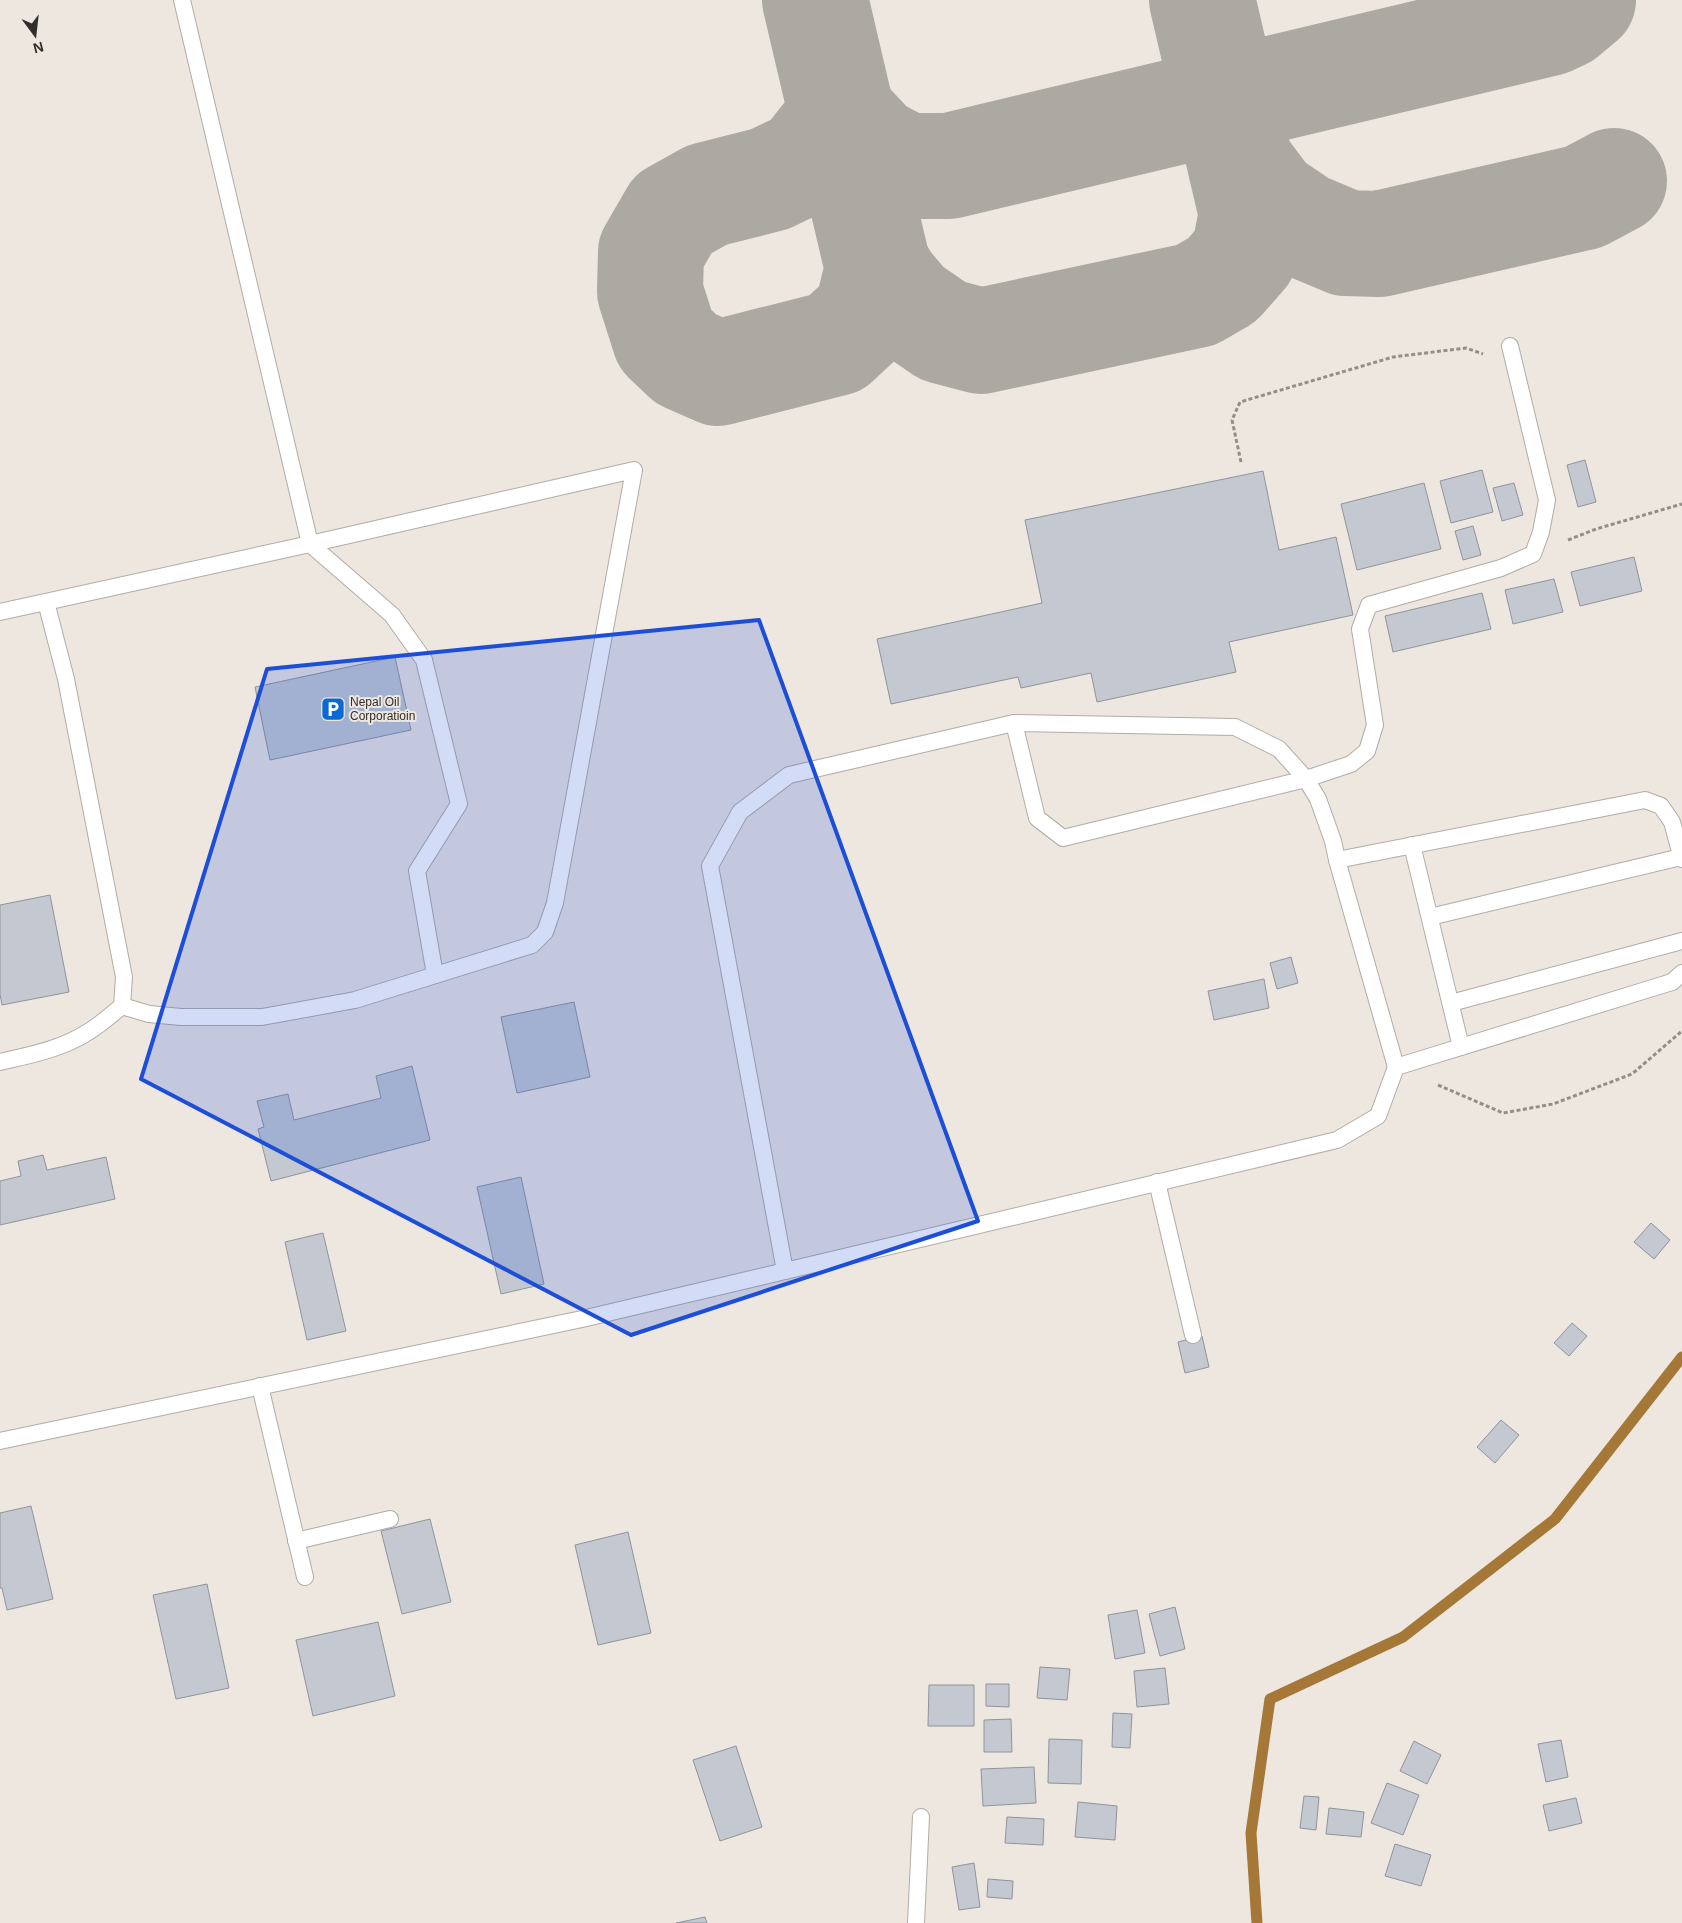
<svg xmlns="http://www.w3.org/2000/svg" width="1682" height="1923" font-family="Arial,sans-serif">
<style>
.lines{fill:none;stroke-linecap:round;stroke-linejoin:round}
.stream{stroke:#a57837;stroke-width:11}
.taxiway{stroke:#aca8a2;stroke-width:106}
.building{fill:#c4c9d1;stroke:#8f949b}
.lane-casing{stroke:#b1aca5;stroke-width:18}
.path{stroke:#938e89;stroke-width:3;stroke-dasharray:4 2.5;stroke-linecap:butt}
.lane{stroke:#fff;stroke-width:16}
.marked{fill:#1d4ed8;fill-opacity:0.2;stroke:#1d4ed8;stroke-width:4;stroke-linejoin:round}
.labels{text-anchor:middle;stroke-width:4;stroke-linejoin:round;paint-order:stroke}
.poi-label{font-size:12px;fill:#312e2c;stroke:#ede7e0;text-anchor:start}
</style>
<rect width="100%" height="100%" fill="#ede7e0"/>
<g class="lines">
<polyline class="stream" points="1257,1923 1251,1833 1270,1699 1403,1637 1555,1519 1682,1357"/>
<g class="taxiway">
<polyline points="815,0 842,115 878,268 867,314 836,343 718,373 686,359 665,339 650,292 651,252 673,214 707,195 770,179 805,162 842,115"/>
<polyline points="842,115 874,149 906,166 949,166 1549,23 1564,16 1583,0"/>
<polyline points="1241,165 1269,202 1303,225 1346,243 1379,244 1584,197 1614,181"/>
<polyline points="878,268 890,286 908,307 943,331 981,341 1196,295 1222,280 1244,255 1252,214 1202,0"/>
</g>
</g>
<g class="building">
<polygon points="1585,460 1596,502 1578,507 1567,465"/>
<polygon points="1482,470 1493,512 1451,523 1440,481"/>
<polygon points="1263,471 1279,550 1336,537 1353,615 1229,642 1236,672 1097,702 1091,673 1021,688 1018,677 891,704 877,639 1042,603 1025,520"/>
<polygon points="1424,483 1441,549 1357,570 1341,504"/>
<polygon points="1514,483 1523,515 1502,521 1493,488"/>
<polygon points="1473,526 1481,555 1463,560 1455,531"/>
<polygon points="1634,557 1642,591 1580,606 1571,572"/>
<polygon points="1554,579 1563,612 1513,624 1505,590"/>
<polygon points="1482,593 1491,629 1393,652 1385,616"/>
<polygon points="395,657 411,730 270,760 255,687"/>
<polygon points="50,895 69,992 2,1005 0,994 0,905"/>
<polygon points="1291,957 1298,983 1277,989 1270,963"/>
<polygon points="1264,979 1269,1008 1214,1020 1208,991"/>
<polygon points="574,1002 590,1077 517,1093 501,1017"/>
<polygon points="412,1066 430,1140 271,1181 258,1129 264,1127 257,1101 288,1094 294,1120 381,1098 376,1076"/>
<polygon points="43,1155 47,1170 106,1157 115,1199 0,1225 0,1181 21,1176 18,1161"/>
<polygon points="521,1177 544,1284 501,1294 477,1187"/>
<polygon points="1651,1223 1670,1240 1654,1259 1634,1242"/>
<polygon points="323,1233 346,1331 307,1340 285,1242"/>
<polygon points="1572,1323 1587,1336 1569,1356 1554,1343"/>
<polygon points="1202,1336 1209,1367 1185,1373 1178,1342"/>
<polygon points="1501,1420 1519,1435 1495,1463 1477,1447"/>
<polygon points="31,1506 53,1599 7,1610 2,1588 0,1588 0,1513"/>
<polygon points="430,1519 451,1602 402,1614 381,1531"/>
<polygon points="628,1532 651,1633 598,1645 575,1545"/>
<polygon points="207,1584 229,1688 176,1699 153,1595"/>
<polygon points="1175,1607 1185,1649 1160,1656 1149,1614"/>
<polygon points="1137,1610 1145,1653 1115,1659 1108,1615"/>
<polygon points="378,1622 395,1696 313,1716 296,1640"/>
<polygon points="1040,1667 1070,1669 1067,1700 1037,1698"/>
<polygon points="1165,1668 1169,1704 1137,1707 1134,1671"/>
<polygon points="986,1684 1009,1684 1009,1707 986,1706"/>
<polygon points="929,1685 974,1685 974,1726 928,1726"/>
<polygon points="1113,1713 1132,1714 1130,1748 1112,1747"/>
<polygon points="1011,1719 1012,1752 984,1752 984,1720"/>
<polygon points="1049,1739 1082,1740 1081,1784 1048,1783"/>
<polygon points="1561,1740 1568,1777 1546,1782 1538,1744"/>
<polygon points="1414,1741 1441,1755 1427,1784 1400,1771"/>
<polygon points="736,1746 762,1827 720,1841 693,1760"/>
<polygon points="1034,1767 1036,1803 983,1806 981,1769"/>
<polygon points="1387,1783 1419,1795 1403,1835 1371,1823"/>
<polygon points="1304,1796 1319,1797 1316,1830 1300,1828"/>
<polygon points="1576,1798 1582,1823 1549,1831 1543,1805"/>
<polygon points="1078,1802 1117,1806 1115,1840 1075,1837"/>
<polygon points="1329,1808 1364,1812 1361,1837 1326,1834"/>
<polygon points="1007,1817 1044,1819 1043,1845 1005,1843"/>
<polygon points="1395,1844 1431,1855 1421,1886 1385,1876"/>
<polygon points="974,1863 980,1907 959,1910 952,1867"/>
<polygon points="988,1879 1013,1881 1012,1899 987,1897"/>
<polygon points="705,1917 707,1923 676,1923"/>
</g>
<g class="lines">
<g class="lane-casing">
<g id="lane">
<polyline points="182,0 310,544 392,615 424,660 459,804 417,871 435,975"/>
<polyline points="0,612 310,544 634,470 555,903 545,932 532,945 355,1000 262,1017 181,1017 149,1014 122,1006"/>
<polygon points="1014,723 1235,727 1279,749 1306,779 1318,799 1333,841 1337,860 1396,1067 1378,1116 1337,1140 785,1271 710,866 740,812 789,775"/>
<polyline points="1014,723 1037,818 1063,838 1306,779 1351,764 1367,751 1375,725 1360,629 1369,605 1501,568 1533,554 1541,532 1547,500 1510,346"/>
<polyline points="1412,845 1461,1047"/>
<polyline points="1337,860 1645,800 1661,806 1672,822 1682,859"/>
<polyline points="1430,917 1681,857"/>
<polyline points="1451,1003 1682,941"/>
<path d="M0,1062C30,1055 62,1049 88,1032C100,1025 111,1015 122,1006L124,977L66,679L46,602"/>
<polyline points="1396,1067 1672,982 1682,973"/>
<polyline points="1157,1182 1193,1335"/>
<polyline points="260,1386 305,1577"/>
<polyline points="0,1441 582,1319 785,1271"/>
<polyline points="296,1541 390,1519"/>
<polyline points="916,1923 921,1817"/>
</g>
</g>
<g class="path">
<polyline points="1241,462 1232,420 1240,402 1393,357 1466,348 1483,354"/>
<polyline points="1568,540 1596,529 1682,504"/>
<polyline points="1438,1085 1503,1113 1553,1104 1632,1074 1682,1031"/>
</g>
<use href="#lane" class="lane"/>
</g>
<path class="marked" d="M759,620L978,1221L631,1335L141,1079L267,669Z"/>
<defs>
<g id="parking-square" transform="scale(1.25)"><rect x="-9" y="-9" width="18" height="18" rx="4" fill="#0a69d2" stroke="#ede7e0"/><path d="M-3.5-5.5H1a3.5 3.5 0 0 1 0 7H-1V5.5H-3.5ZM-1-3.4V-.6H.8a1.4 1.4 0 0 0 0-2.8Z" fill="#fff"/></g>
</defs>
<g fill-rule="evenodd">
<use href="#parking-square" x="333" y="709"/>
</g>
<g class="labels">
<g class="poi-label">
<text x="350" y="706">Nepal Oil<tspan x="350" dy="14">Corporatioin</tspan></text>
</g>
</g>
<g transform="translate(35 35) rotate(165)" stroke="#ede7e0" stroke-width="4" paint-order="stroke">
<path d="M0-4L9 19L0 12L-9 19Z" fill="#312e2c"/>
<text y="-8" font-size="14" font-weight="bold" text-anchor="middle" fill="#312e2c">N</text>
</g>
</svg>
